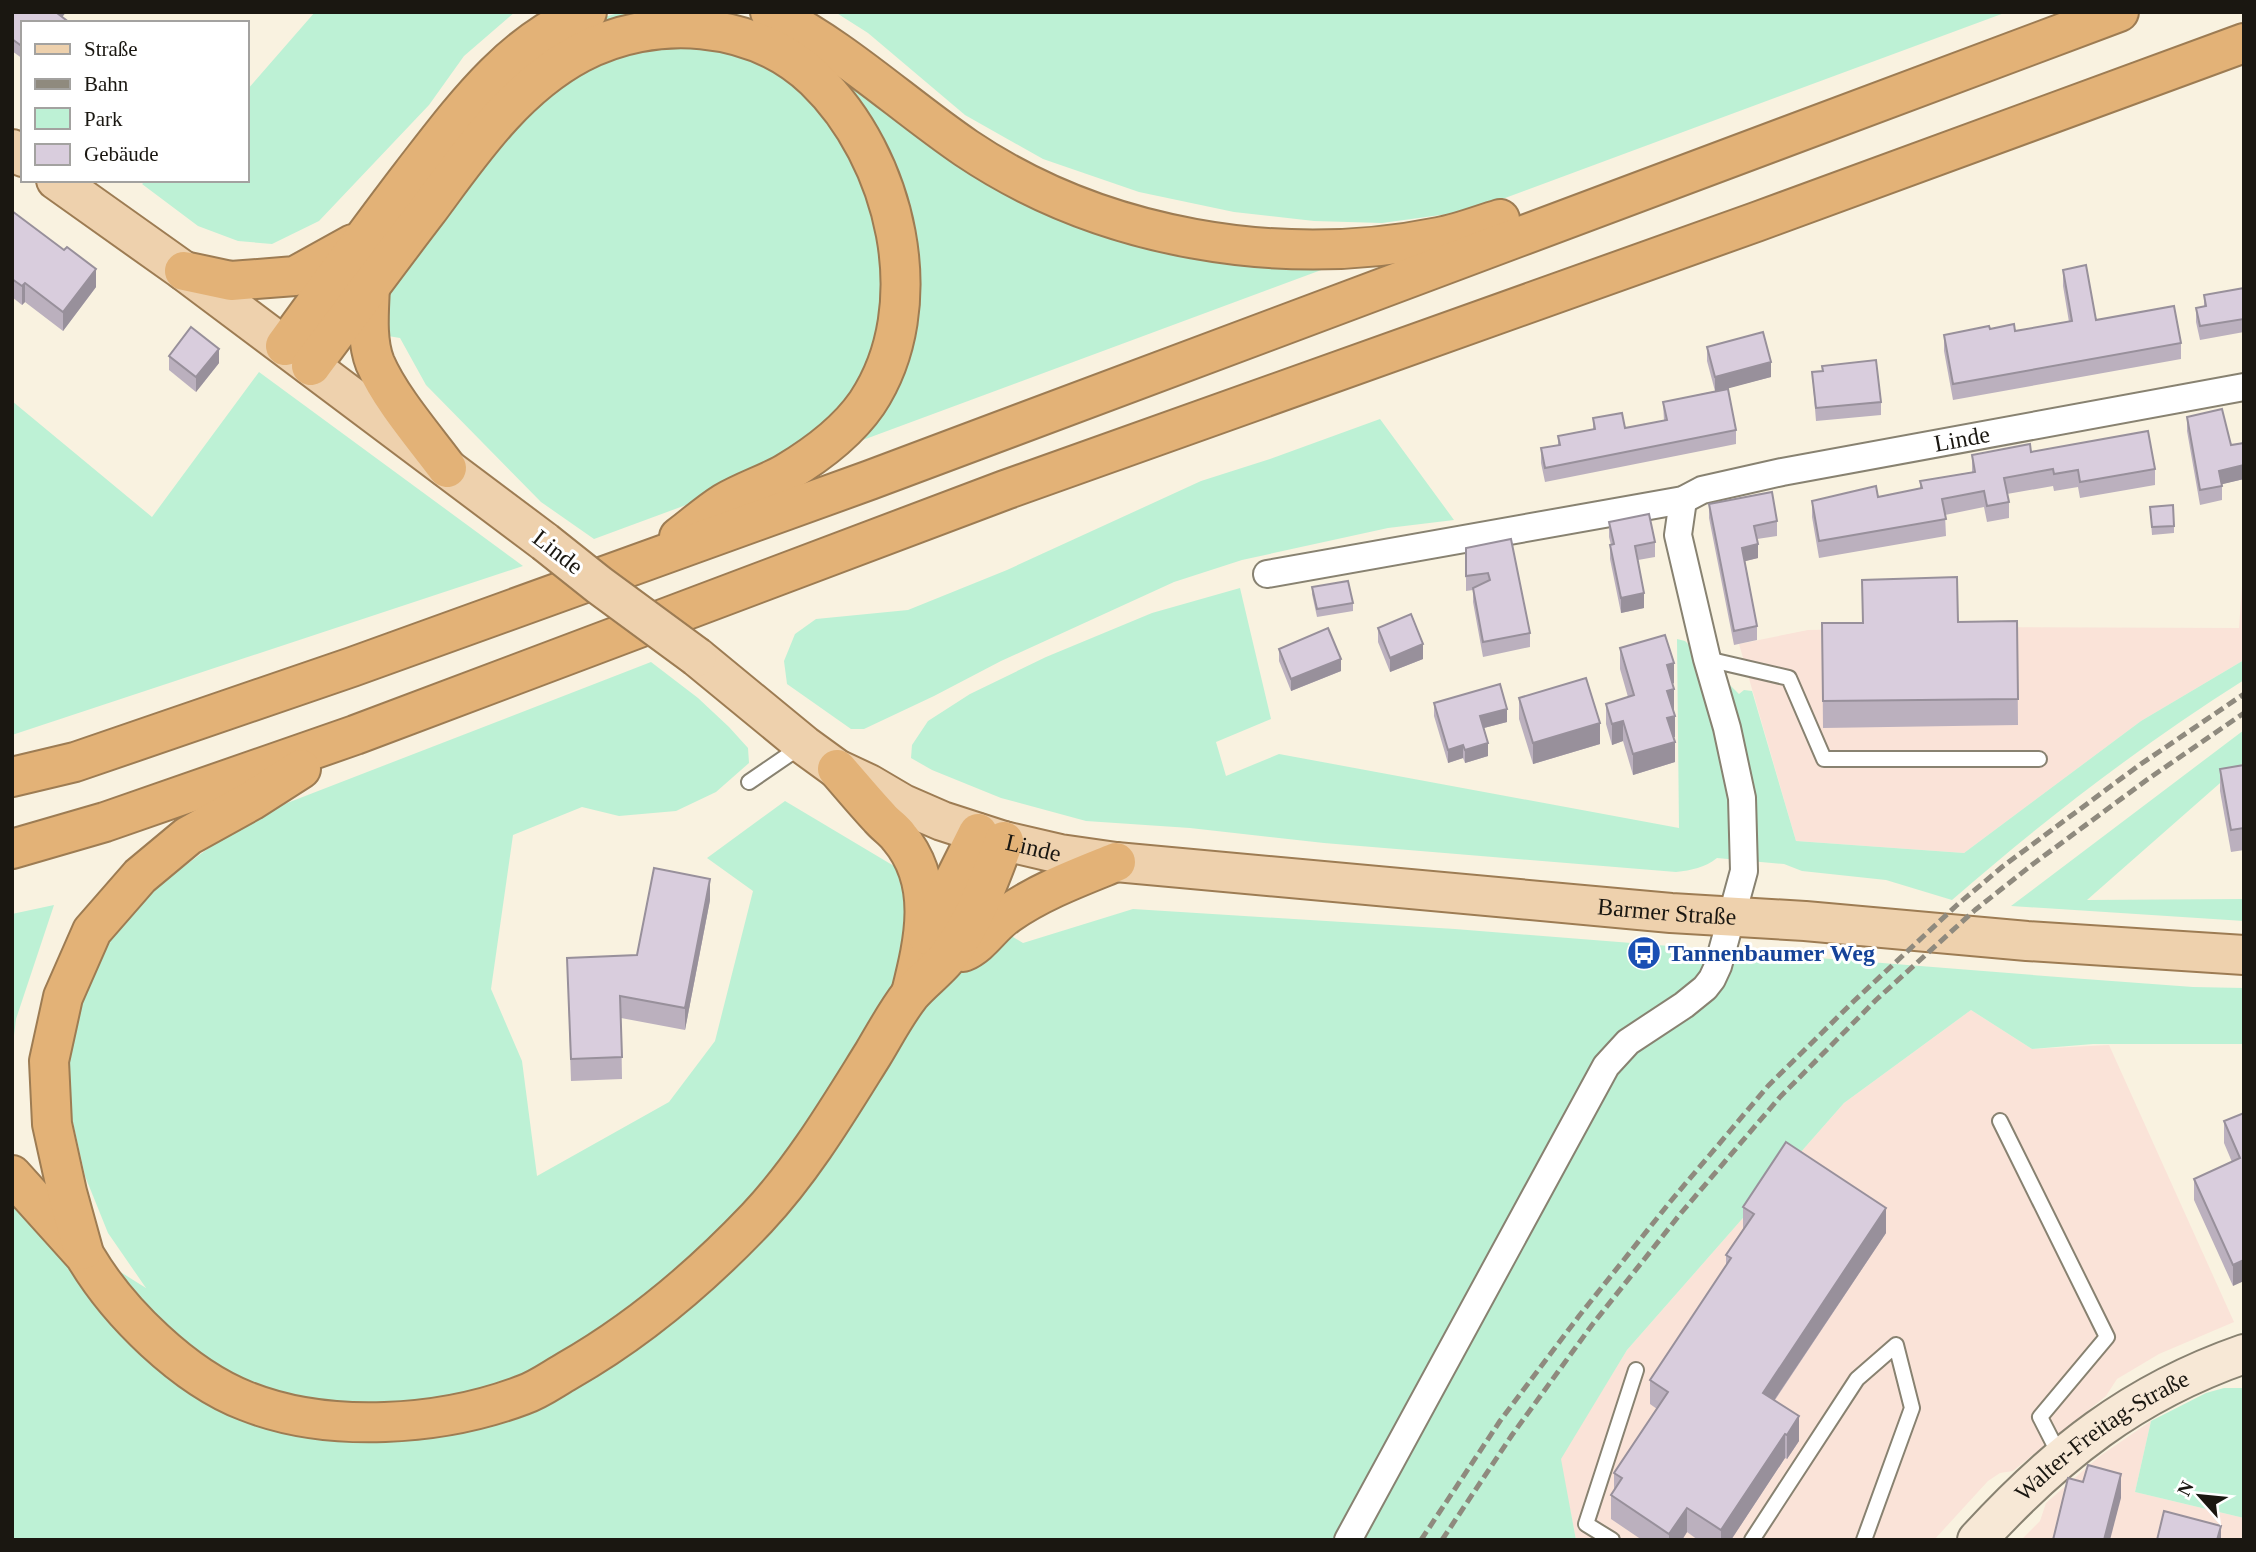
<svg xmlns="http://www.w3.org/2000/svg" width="2256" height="1552" font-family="Georgia,serif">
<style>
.industrial{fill:#fae3d8}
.green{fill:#bdf1d5}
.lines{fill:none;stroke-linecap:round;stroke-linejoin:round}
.lane-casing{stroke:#888271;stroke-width:18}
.street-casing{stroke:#888271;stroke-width:30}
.secondary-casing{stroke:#888271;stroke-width:42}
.primary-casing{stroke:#9d7c53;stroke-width:42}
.highway-casing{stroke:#9d7c53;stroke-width:42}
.lane{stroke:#fff;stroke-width:14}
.street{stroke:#fff;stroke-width:26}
.secondary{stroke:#f7e8d6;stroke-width:38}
.primary{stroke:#eed1ad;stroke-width:38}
.highway{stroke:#e3b277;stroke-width:38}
.rail{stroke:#8f8a7e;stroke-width:5;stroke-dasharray:10 5;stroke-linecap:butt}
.primary-bridge-casing{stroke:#9d7c53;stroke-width:42;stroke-linecap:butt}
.primary-bridge{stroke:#eed1ad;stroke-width:38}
.wall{fill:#bbb0be}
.shaded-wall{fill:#98909b}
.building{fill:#d9cddd;stroke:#98909b;stroke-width:2}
.labels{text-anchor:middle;stroke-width:6;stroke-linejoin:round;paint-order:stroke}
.street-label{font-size:24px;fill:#1a1711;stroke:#fff}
.transit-label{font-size:24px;font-weight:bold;fill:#164399;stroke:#fff;text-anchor:start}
</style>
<rect width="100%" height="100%" fill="#f9f2e0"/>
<g class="industrial">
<polygon points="2244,558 2244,660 2141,721 1964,853 1796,841 1739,644 1808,630 1959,627 2239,628"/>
<polygon points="1971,1010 2032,1049 2109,1045 2234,1322 2159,1354 2117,1379 2106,1396 2013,1471 2000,1473 1988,1481 1934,1540 1576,1540 1560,1459 1627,1350 1844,1103"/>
<polygon points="2151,1421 2135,1492 2244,1518 2244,1540 2021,1540 2040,1521 2046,1503 2100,1456"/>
</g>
<g class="green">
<polygon points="315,12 515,12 464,56 429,105 319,221 272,244 238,241 198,226 142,184 147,180 247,180 247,90"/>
<polygon points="622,12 731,12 767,25 1011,186 1359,256 852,444 910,348 919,292 916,252 838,84 666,18 448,145 594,20"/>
<polygon points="835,12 2007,12 1470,211 1382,223 1314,221 1234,212 1139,192 1043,159 965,115 868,33"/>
<polygon points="671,41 741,52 804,88 854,149 884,243 881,342 847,408 751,481 594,539 541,502 426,385 400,338 382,335 389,290 398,270 532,105 604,56"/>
<polygon points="259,372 523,566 12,735 12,401 152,517"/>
<polygon points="1380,419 1454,520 1388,528 1242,560 1174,582 1001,661 934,696 864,729 851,729 787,684 784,661 795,634 816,619 908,610 1007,570 1201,481 1270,459"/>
<path d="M1240,588L1271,719L1216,742L1226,776L1279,754L1679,828L1677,639L1685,641L1739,694L1744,690L1752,691L1796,841L1964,853L2141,721L2244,660V680C2140,746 2045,819 1952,900L1886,880L1802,871L1784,864L1717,858C1704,868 1692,870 1676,872L1324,843L1190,828L1086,821L1001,798L932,770L911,758L912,745L928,721L970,694L1046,657L1152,613Z"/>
<polygon points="651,662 698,698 729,727 748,748 749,763 716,792 676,811 619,816 582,807 513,835 491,989 522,1061 537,1176 669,1102 715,1041 753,891 707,858 785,801 1023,943 1133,909 1455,929 2071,978 2193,987 2244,988 2244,1044 2093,1044 2032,1049 1971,1010 1844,1103 1627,1350 1561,1459 1576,1540 12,1540 12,1204 146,1288 108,1233 85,1176 69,1105 70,1045 88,979 114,929 158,886 214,844 282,805"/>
<polygon points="2244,730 2244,762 2087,900 2244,899 2244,921 2011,906"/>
<polygon points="54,905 16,1019 12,1052 12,914"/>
<polygon points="2224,1388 2244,1388 2244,1518 2135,1492 2151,1421 2206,1393"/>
</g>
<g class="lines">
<g class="lane-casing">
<g id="lane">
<polyline points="1707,659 1789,678 1824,759 2039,759"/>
<polyline points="749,782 803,745"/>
<polyline points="2000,1121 2107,1337 2040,1417 2060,1456"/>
<polyline points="1612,1540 1586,1524 1636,1370"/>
<polyline points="1752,1540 1857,1379 1896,1345 1912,1408 1864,1540"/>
</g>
</g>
<g class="street-casing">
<g id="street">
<path id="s1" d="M1267,574L1683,500L1702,490L1782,472L2244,387"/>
<polyline points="1348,1540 1606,1066 1628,1042 1684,1005 1705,988 1712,979 1718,966 1744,871 1742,798 1727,728 1707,659 1678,535 1683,500"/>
</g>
</g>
<g class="secondary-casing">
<g id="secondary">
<path id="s2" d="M1977,1540C2056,1454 2132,1393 2244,1354"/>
</g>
</g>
<g class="primary-casing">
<g id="primary">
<polyline points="12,149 23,157"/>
<polyline points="56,180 184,271 545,542"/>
<path id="s3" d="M697,657L804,745L837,769L869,784L903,804L942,821L1004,841L1060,854L1116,862L1671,913L1805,921L2027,941L2244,955"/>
</g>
</g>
<g class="highway-casing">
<g id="highway">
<path d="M770,12C842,47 900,103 966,148C1101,239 1280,269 1439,237C1460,233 1480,225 1500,219"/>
<polyline points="184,271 231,281 295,276 353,244"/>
<path d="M370,286C369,311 366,340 375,363C390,398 424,437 447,468"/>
<path d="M285,346C327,288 369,230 412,174C461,111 511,41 587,12"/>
<path d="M311,366C350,314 388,262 428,210C471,152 514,88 580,53C653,14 753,20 815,79C896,157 932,305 867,403C847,432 816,455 786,473C767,484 744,491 724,503C708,513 694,526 679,537"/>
<path d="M837,769C851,785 865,802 880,818C886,825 894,830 899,837C938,883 924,941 911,993"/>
<polyline points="12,777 75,762 352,667 870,480 2119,12"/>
<polyline points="12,849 105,822 355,735 1005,490 1756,222 2244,43"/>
<polyline points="927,935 978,833"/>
<path d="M963,952C982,944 991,925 1008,914C1041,891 1079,877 1116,862"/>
<path d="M12,1175L85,1256C118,1312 184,1377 246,1401C329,1434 441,1426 523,1395C538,1390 553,1379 567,1371C639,1330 700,1278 757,1218C803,1169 838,1110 873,1054C885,1034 896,1013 910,995C921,982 935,972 946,959C973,925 989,882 1004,841"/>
<polyline points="83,1250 67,1192 52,1124 49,1061 63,997 92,931 140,876 188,836 251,801 301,769"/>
</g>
</g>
<use href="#lane" class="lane"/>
<use href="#street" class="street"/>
<use href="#secondary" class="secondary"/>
<use href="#primary" class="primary"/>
<use href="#highway" class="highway"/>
<g class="rail">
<polyline points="1421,1540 1500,1421 1579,1316 1670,1202 1768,1086 1854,1001 1957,905 2002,867 2138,766 2244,694"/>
<polyline points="1442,1540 1512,1435 1592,1325 1681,1213 1780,1097 1876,1000 1975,910 2033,864 2148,779 2244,713"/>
</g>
<g class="primary-bridge-casing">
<polyline id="primary-bridge" points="545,542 599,585 697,657"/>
</g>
<use href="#primary-bridge" class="primary-bridge"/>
</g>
<g class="wall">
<polygon points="12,12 23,23 23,59 12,51"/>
<polygon points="12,211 96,287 63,331 25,302 22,305 12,297"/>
<polygon points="2063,270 2096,320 2181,343 2181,359 1953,400 1944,351 1944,335 1990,329 2015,331 2069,322 2063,286"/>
<polygon points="2244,288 2244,332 2200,340 2196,322 2196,308 2204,307 2204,295"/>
<polygon points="1707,347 1771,377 1719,390 1736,430 1736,444 1545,482 1541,463 1541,448 1558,445 1558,436 1593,429 1593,418 1625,428 1664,421 1663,402 1715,391 1707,361"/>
<polygon points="169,356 219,363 196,392 169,370"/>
<polygon points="1822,366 1881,402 1881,415 1816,421 1812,372 1822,371"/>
<polygon points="2187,417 2231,445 2244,443 2244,479 2222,484 2222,500 2200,505 2187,431"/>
<polygon points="2031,452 2155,469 2155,485 2080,498 2078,487 2054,491 2053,486 2007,494 2009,502 2009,518 1987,522 1984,507 1945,515 1946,536 1819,558 1812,517 1812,501 1878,497 1920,489 1920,481 1972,472 1972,455"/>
<polygon points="1709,504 1777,521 1777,536 1757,539 1758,558 1745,561 1757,626 1757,640 1734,645 1709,518"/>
<polygon points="2150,507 2174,526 2174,533 2152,535"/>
<polygon points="1609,522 1655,542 1655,557 1638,560 1644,608 1621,613 1610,559 1610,545 1611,545 1609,537"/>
<polygon points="1511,539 1530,633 1530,647 1483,657 1473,602 1473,590 1466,591 1466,548"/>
<polygon points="1862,580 1958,622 2017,621 2018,725 1823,728 1822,623 1862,623"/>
<polygon points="1312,587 1353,603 1353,611 1317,617 1312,594"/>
<polygon points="1378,628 1423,659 1390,672 1378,642"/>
<polygon points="1620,648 1674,683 1673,684 1675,762 1633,775 1623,741 1612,745 1606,724 1606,704 1628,697 1620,669"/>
<polygon points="1279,649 1341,671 1291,691 1279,661"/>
<polygon points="1519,698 1600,744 1533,764 1519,719"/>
<polygon points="1434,703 1507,722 1484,728 1488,756 1465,763 1463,758 1448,763 1434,716"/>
<polygon points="2244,765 2244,850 2231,852 2220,791 2220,769"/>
<polygon points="710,900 685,1030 621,1018 622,1079 571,1081 567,958 637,955"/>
<polygon points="2244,1113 2233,1286 2194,1200 2194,1179 2232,1162 2224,1143 2224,1121"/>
<polygon points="1743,1207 1886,1233 1775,1400 1799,1441 1787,1459 1785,1458 1731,1540 1698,1540 1687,1532 1682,1540 1642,1540 1611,1519 1611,1495 1614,1491 1614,1473 1657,1409 1650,1404 1650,1380 1726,1266 1726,1255 1743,1229"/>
</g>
<g class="shaded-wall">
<polygon points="57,12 66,12 58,23"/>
<polygon points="96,269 96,287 63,331 63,312"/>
<polygon points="25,283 25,302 22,305 22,286"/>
<polygon points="219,349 219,363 196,392 196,377"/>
<polygon points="1771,362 1771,377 1715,392 1715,377"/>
<polygon points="2244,465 2244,479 2219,485 2219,471"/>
<polygon points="1758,544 1758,558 1742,562 1742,548"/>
<polygon points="1644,593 1644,608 1621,613 1621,598"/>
<polygon points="1423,644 1423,659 1390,672 1390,658"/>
<polygon points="1341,659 1341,671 1291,691 1291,679"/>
<polygon points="1674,663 1674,683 1667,685 1667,665"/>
<polygon points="1674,689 1674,710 1667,712 1667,691"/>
<polygon points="1507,709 1507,722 1480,729 1480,716"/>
<polygon points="1675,716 1675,737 1667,739 1667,718"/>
<polygon points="1623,721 1623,741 1612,745 1612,724"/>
<polygon points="1600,723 1600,744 1533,764 1533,743"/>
<polygon points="1675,742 1675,762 1633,775 1633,754"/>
<polygon points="1488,743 1488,756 1465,763 1465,750"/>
<polygon points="1463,745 1463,758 1448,763 1448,750"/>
<polygon points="710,879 710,900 685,1030 685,1008"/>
<polygon points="1886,1208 1886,1233 1763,1417 1763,1393"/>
<polygon points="2244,1260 2244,1281 2233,1286 2233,1265"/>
<polygon points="1799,1416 1799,1441 1787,1459 1787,1435"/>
<polygon points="1785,1434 1785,1458 1731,1540 1721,1540 1721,1530"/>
<polygon points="2121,1474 2121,1498 2110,1540 2104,1540"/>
<polygon points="1687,1508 1687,1532 1682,1540 1669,1540 1669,1534"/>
<polygon points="2221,1526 2221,1540 2217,1540"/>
</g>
<g class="building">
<polygon points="12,12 57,12 57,13 70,23 23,23 23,47 12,39"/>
<polygon points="12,211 64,250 67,247 96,269 63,312 25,283 22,286 12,279"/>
<polygon points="2086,265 2096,320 2174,306 2181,343 1953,384 1944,335 1989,326 1990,329 2014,324 2015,331 2072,321 2063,270"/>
<polygon points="2244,288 2244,319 2200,326 2196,308 2206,306 2204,295"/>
<polygon points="191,327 219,349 196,377 169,356"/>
<polygon points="1763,332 1771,362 1715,377 1707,347"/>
<polygon points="1876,360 1881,402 1816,408 1812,372 1823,371 1822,366"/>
<polygon points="1728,389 1736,430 1545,468 1541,448 1560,445 1558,436 1595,429 1593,418 1622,413 1625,428 1667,420 1663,402"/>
<polygon points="2222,409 2231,445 2244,443 2244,465 2219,471 2222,486 2200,490 2187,417"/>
<polygon points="2148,431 2155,469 2080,482 2078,470 2054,474 2053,469 2004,478 2009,502 1987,506 1984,491 1942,499 1946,519 1819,541 1812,501 1876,486 1878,497 1922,488 1920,481 1975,472 1972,455 2030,444 2031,452"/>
<polygon points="1772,492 1777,521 1754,526 1758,544 1742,548 1757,626 1734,631 1709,504"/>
<polygon points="2173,505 2174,526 2152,527 2150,507"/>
<polygon points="1649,514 1655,542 1635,546 1644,593 1621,598 1610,545 1614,544 1609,522"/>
<polygon points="1511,539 1530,633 1483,642 1473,588 1490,580 1488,573 1466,576 1466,548"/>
<polygon points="1957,577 1958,622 2017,621 2018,699 1823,701 1822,623 1863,623 1862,580"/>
<polygon points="1348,581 1353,603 1317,609 1312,587"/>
<polygon points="1411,614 1423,644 1390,658 1378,628"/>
<polygon points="1328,628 1341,659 1291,679 1279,649"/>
<polygon points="1665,635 1674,663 1667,665 1674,689 1667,691 1675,716 1667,718 1675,742 1633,754 1623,721 1612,724 1606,704 1634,695 1620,648"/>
<polygon points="1586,678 1600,723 1533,743 1519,698"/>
<polygon points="1500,684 1507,709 1480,716 1488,743 1465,750 1463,745 1448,750 1434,703"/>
<polygon points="2244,765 2244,828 2231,830 2220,769"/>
<polygon points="654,868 710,879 685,1008 620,996 622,1057 571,1059 567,958 637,955"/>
<polygon points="2244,1113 2244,1260 2233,1265 2194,1179 2240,1158 2224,1121"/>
<polygon points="1786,1142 1886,1208 1763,1393 1799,1416 1787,1435 1785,1434 1721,1530 1687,1508 1669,1534 1611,1495 1622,1478 1614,1473 1668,1392 1650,1380 1731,1258 1726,1255 1754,1214 1743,1207"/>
<polygon points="2088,1465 2121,1474 2104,1540 2053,1540 2068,1478 2083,1482"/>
<polygon points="2164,1511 2221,1526 2217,1540 2157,1540"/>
</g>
<defs>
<g id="bus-disc" transform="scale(1.75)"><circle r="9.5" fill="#1a4fb4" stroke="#fff"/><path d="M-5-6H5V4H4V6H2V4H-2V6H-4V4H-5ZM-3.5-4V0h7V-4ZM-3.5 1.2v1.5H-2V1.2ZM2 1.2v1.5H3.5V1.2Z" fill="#fff"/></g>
</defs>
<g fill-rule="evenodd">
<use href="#bus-disc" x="1644" y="953"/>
</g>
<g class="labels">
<g class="street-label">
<text dy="8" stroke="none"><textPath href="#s1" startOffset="709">Linde</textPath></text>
<text transform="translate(558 552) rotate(38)" y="8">Linde</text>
<text dy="8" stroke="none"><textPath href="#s3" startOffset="392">Linde</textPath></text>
<text dy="8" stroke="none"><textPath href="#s3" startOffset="1029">Barmer Straße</textPath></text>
<text dy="8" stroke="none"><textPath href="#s2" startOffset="164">Walter-Freitag-Straße</textPath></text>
</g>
<g class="transit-label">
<text x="1668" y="961">Tannenbaumer Weg</text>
</g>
</g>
<rect width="2256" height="1552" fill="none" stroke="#1a1711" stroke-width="28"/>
<rect x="21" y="21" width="228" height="161" fill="#ffffff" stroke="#a3a2a0" stroke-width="2"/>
<rect x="35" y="44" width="35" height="10" fill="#eed1ad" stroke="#a3a2a0" stroke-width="2"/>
<text x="84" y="56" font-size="21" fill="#1a1711">Straße</text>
<rect x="35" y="79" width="35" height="10" fill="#8f8a7e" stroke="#a3a2a0" stroke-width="2"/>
<text x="84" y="91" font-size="21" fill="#1a1711">Bahn</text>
<rect x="35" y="108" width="35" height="21" fill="#bdf1d5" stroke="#a3a2a0" stroke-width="2"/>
<text x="84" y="126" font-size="21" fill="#1a1711">Park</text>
<rect x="35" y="144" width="35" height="21" fill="#d9cddd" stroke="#a3a2a0" stroke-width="2"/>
<text x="84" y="161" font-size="21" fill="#1a1711">Gebäude</text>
<g transform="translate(2200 1496) rotate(297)" stroke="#ffffff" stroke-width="5" paint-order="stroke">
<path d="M0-5L12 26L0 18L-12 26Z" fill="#1a1711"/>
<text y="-10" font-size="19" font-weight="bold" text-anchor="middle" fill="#1a1711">N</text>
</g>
</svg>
